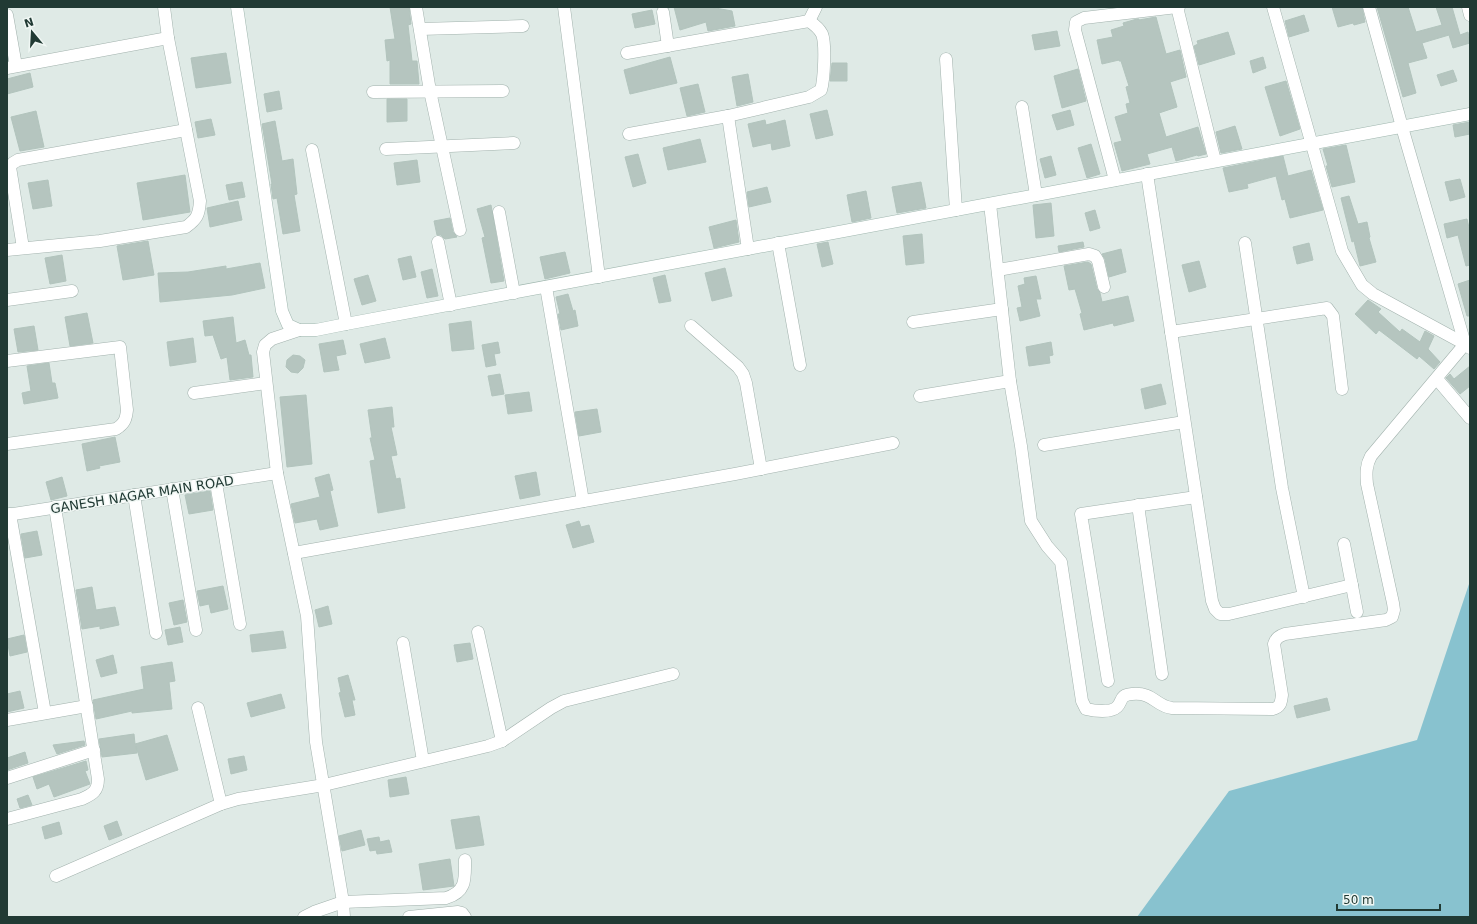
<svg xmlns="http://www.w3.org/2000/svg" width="1477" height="924" font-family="'DejaVu Sans',sans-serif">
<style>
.water{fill:#88c2cf}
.building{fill:#b5c5bf;stroke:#b2c4bd}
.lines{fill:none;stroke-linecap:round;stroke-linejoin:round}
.street-casing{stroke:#a2b2ad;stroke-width:13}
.secondary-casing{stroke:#9fb6ae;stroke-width:13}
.street{stroke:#fff;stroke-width:12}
.secondary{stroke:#fff;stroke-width:12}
.labels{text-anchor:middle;stroke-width:3;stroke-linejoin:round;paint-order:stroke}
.street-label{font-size:13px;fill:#213a34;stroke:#f0f7f4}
</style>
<rect width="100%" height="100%" fill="#dfeae6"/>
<polygon class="water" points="1470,581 1470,917 1137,917 1229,791 1417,740"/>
<g class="building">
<polygon points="390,7 409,7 411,24 408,25 412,61 417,61 419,84 390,84 390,60 387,61 385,40 395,39"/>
<polygon points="674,7 710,7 732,11 735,26 708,31 706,22 680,30"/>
<polygon points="1332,7 1362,7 1365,22 1354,25 1353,23 1338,27"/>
<polygon points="1377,7 1408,7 1416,32 1442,25 1436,7 1452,7 1460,35 1468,32 1470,43 1453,48 1449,35 1422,43 1427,58 1408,63 1416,93 1403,97"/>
<polygon points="652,10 655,24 635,28 632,14"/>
<polygon points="1304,15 1309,31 1289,37 1285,21"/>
<polygon points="1156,17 1166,54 1180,50 1186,77 1170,82 1177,107 1159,113 1166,137 1198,127 1206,154 1198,156 1197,155 1176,161 1172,147 1147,154 1150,164 1122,171 1114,143 1122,141 1115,117 1128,113 1126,104 1130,103 1126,87 1129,86 1121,61 1119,61 1119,60 1102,64 1097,40 1113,37 1111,30 1124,26 1123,23 1137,19 1139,19 1139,20"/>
<polygon points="1057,31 1060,46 1035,50 1032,35"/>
<polygon points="1228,32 1235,54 1199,65 1194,46 1198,44 1197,41"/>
<polygon points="226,53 231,83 196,88 191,58"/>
<polygon points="670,57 677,83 630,94 624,70"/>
<polygon points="1263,57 1266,68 1253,73 1250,61"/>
<polygon points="832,63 847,63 847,81 830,81"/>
<polygon points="1078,69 1086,101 1062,108 1054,76"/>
<polygon points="1453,70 1457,81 1441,86 1437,75"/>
<polygon points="30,73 33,87 7,94 7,79"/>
<polygon points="748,74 753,102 737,106 732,77"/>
<polygon points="1286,81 1300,129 1280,136 1265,87"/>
<polygon points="698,84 705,112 687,116 680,88"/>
<polygon points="279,91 282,109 267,112 264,94"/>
<polygon points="387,99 407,99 407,121 387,122"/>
<polygon points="827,110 833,135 816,139 810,114"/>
<polygon points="1070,110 1074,125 1057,130 1052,115"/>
<polygon points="36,111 44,147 20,151 11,117"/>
<polygon points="211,119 215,135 198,138 195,122"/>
<polygon points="765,120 766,125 785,120 790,146 772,150 771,143 753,147 748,124"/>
<polygon points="275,121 282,161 293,159 297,194 294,195 300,231 283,234 277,198 273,199 271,184 272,184 262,124"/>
<polygon points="1470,122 1470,134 1455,137 1453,125"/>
<polygon points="1235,126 1242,149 1221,153 1216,132"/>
<polygon points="700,139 706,162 668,170 663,148"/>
<polygon points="1091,144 1100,174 1087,178 1078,148"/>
<polygon points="1346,145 1355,182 1332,187 1326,166 1328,166 1323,149"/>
<polygon points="638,154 646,183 633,187 625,157"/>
<polygon points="1051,156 1056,175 1045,178 1040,159"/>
<polygon points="1283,156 1288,176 1311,170 1323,210 1290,218 1285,199 1282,200 1276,176 1247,184 1248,188 1229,192 1223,168"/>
<polygon points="417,160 420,182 397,185 394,163"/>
<polygon points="185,175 190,212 143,220 137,183"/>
<polygon points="1460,179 1465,197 1450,201 1445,182"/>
<polygon points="48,180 52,206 33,209 28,183"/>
<polygon points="242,182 245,197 229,200 226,185"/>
<polygon points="921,182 926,208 897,213 892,187"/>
<polygon points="767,187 771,202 749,207 747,192"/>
<polygon points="866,191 871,218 852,222 847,195"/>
<polygon points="1349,196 1358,224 1367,222 1370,237 1369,238 1376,262 1360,266 1354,241 1352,242 1341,198"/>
<polygon points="238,201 242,220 210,227 207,208"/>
<polygon points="1051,203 1054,236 1036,238 1033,205"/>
<polygon points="491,205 504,281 491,283 482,238 485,237 477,209"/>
<polygon points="1095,210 1100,228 1090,231 1085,213"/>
<polygon points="450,218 453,232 457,237 445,239 441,235 437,235 434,221"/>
<polygon points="1467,219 1470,232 1470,265 1466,266 1458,235 1447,238 1444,224"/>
<polygon points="736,220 739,242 714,248 709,227"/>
<polygon points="922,234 924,263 906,265 903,236"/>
<polygon points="148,241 154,275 123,280 117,246"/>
<polygon points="828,242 833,264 822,267 817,244"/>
<polygon points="1083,242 1084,247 1059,252 1058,246"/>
<polygon points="1309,243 1313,260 1297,264 1293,247"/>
<polygon points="1121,249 1126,272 1109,277 1105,259 1102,254"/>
<polygon points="565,252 570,273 545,279 540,257"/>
<polygon points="62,255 66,281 50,284 45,258"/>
<polygon points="411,256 416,277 403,280 398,259"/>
<polygon points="1199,261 1206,287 1189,292 1182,265"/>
<polygon points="1088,262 1091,264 1097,289 1100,293 1102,302 1128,296 1134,321 1114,326 1113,323 1084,330 1080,314 1082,313 1075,289 1069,290 1064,266"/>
<polygon points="260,263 265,288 232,295 160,302 158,273 188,272 226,266 226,269"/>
<polygon points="725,268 732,296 712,301 705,273"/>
<polygon points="432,269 438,296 427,298 421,272"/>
<polygon points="368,275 376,301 362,305 354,279"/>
<polygon points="665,275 671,301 659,303 653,278"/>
<polygon points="1036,276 1041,299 1036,299 1040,316 1020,321 1017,308 1022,307 1018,286 1025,284 1024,278"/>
<polygon points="1470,280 1470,316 1467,316 1458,284"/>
<polygon points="568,294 573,311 575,310 578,326 561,330 558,314 560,314 556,297"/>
<polygon points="1368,300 1381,309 1378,312 1400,332 1402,329 1420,342 1425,331 1434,336 1428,349 1440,362 1434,369 1419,356 1417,359 1379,330 1376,334 1355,314"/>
<polygon points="87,313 93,343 70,346 65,317"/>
<polygon points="233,317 236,343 245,340 249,355 251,355 253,377 230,380 227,357 221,359 213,335 205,336 203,321"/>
<polygon points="471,321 474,349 452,351 449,324"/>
<polygon points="34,326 38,350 18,352 14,329"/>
<polygon points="193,338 196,362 170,366 167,342"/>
<polygon points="385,338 390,358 365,363 360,344"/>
<polygon points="343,340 346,354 336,356 339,370 324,372 319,344"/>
<polygon points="498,342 500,353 494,354 496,365 486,367 482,345"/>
<polygon points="1051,342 1053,355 1049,356 1050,363 1029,366 1026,347"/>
<polygon points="293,355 300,356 305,360 303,368 298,373 291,372 286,367 287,360"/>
<polygon points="49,363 52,383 55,383 58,398 24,404 22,393 31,391 27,366"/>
<polygon points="1470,366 1470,386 1460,394 1446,378 1450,374 1454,379"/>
<polygon points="500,374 504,394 492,396 488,376"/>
<polygon points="1161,384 1166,404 1145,409 1141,389"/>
<polygon points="529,392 532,411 508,414 505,395"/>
<polygon points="306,395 312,464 287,467 280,397"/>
<polygon points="392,407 394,427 391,427 397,455 391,456 396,479 400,478 405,508 378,513 370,461 375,460 370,438 372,438 368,410"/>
<polygon points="597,409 601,432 579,436 575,412"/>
<polygon points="115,437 120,462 99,466 100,468 87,471 82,444"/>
<polygon points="536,472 540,495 520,499 515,476"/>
<polygon points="329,474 333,490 330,491 338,526 320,530 317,519 295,523 291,504 320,497 315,478"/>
<polygon points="62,477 67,496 51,500 46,482"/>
<polygon points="210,491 213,510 189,514 185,495"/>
<polygon points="579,521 581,527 589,525 594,542 573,548 566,525"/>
<polygon points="37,531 42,555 25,558 21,534"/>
<polygon points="223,586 228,609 211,613 209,604 200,606 197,591"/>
<polygon points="92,587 96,610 115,607 119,625 100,629 100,626 82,629 76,590"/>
<polygon points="183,600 187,622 174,625 169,603"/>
<polygon points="328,606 332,624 319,627 315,610"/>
<polygon points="180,627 183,642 168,645 165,630"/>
<polygon points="283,631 286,648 252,652 250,635"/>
<polygon points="24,635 27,652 10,656 7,639"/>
<polygon points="470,643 473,659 457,662 454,645"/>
<polygon points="113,655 117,673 101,677 96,660"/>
<polygon points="172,662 175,681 169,682 172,709 132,713 132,711 96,719 93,700 144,689 141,667"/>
<polygon points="348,675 355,700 352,700 355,715 345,717 339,693 341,692 338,678"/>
<polygon points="20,691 24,708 7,712 7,694"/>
<polygon points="281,694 285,708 251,717 247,703"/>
<polygon points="1327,698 1330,710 1297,718 1294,706"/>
<polygon points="134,734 135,744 167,735 178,770 146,780 136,746 137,753 102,757 99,739"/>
<polygon points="84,741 85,745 57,754 53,745"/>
<polygon points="25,752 28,763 7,770 7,758"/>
<polygon points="244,756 247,770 231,774 228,759"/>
<polygon points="86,761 88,770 85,771 90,784 54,797 49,784 37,789 33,777"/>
<polygon points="406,777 409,794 390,797 388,780"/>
<polygon points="28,795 32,805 20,808 17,799"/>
<polygon points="479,816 484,845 456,849 451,820"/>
<polygon points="117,821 122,835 109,840 104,826"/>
<polygon points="59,822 62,834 45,839 42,827"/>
<polygon points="361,830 365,845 342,851 339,836"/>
<polygon points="379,837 380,842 389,840 392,852 377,854 376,850 370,851 367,839"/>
<polygon points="450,859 454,886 423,890 419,864"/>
</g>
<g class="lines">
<g class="street-casing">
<g id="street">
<polyline points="416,7 430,91 460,230"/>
<polyline points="564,7 599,277"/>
<polyline points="1179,7 1177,7 1215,161"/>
<polyline points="1273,7 1342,251 1362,285 1373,294 1465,344 1470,348"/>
<polyline points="1369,7 1402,127 1465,344"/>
<polyline points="1468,7 1470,15"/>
<polyline points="663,12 668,46"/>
<polyline points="7,15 16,66"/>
<polyline points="809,21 816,7"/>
<polyline points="420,29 523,26"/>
<path d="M627,53L809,21C815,25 819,28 822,34C826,44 824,80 821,90L809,97L728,116L629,134"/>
<polyline points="946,59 956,210"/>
<polyline points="7,68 168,38"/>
<polyline points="373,92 503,91"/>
<polyline points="1022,107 1036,195"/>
<polyline points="728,116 748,249"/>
<polyline points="386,149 514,143"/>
<polyline points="312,150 346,324"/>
<polyline points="1147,174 1212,601 1215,609 1220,614 1229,614 1352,585"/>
<polyline points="1115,180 1075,30 1076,22 1084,18 1177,7"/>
<path d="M990,204L1010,381L1021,446L1031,521L1047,546L1061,562L1082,701L1086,709C1094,711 1111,713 1117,707C1123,701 1119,695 1132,694C1154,692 1155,706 1172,708L1273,709C1281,707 1281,702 1282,695L1274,644C1276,638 1279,636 1285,634L1386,620L1392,617L1394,610L1393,603L1367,484C1366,473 1366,465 1371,456L1465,344"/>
<polyline points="499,212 514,293"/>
<polyline points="438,242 451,305"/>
<polyline points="778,243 800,365"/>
<polyline points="1245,243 1282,488 1304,597"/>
<polyline points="23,248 10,167 13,163 18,160 186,130"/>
<path d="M7,250L100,241L186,227C197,219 199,215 200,201L168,38L164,7"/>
<polyline points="998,270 1089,254 1095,256 1098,261 1104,287"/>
<polyline points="546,287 583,501"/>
<polyline points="7,300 72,291"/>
<polyline points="913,322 1002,309"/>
<polyline points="691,326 738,367 743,374 746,383 761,469"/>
<polyline points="299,330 272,339 265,345 263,352 277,473 307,616 316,742 343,902 344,917"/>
<polyline points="1171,332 1327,308 1333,316 1342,389"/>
<path d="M7,361L120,347L127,410C126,420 124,424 116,429L7,444"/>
<polyline points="1437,379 1470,418"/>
<polyline points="194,393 266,383"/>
<polyline points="920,396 1010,381"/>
<polyline points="1044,445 1184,422"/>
<polyline points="216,483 240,624"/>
<polyline points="172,489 196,630"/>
<polyline points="134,495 156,633"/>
<polyline points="1138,505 1162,674"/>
<polyline points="10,514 45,713"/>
<polyline points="7,515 277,473"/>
<polyline points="1344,544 1357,612"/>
<polyline points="294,553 735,474 893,443"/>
<polyline points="478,632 502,741"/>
<polyline points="403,643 423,761"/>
<polyline points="1108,681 1081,514 1196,497"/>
<polyline points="198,708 221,804"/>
<polyline points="7,720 87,706"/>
<polyline points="7,778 94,750"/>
<path d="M7,819L82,799C93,794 98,791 98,779L55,507"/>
<polyline points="56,876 221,804 238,799 324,785 488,746 502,741 551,708 564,701 673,674"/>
<path d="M304,917L314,912L343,902L446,898C467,892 465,878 465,860"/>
<polyline points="409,917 458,912 462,913 465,917"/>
</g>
</g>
<g class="secondary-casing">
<polyline id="secondary" points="237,7 282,311 288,325 299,330 316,330 346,324 1470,114"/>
</g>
<use href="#street" class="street"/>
<use href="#secondary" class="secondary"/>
</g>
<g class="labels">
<g class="street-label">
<text transform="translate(142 494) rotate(-9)" y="5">GANESH NAGAR MAIN ROAD</text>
</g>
</g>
<rect width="1477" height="924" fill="none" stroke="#213a34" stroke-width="16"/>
<g transform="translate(32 32) rotate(342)" stroke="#f0f7f4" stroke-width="3" paint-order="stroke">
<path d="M0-3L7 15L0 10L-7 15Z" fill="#213a34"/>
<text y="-6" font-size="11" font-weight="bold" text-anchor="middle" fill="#213a34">N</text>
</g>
<path d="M1337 904v6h103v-6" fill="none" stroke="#213a34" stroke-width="2"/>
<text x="1343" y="904" font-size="12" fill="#213a34" stroke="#f0f7f4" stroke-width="3" paint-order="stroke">50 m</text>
</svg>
